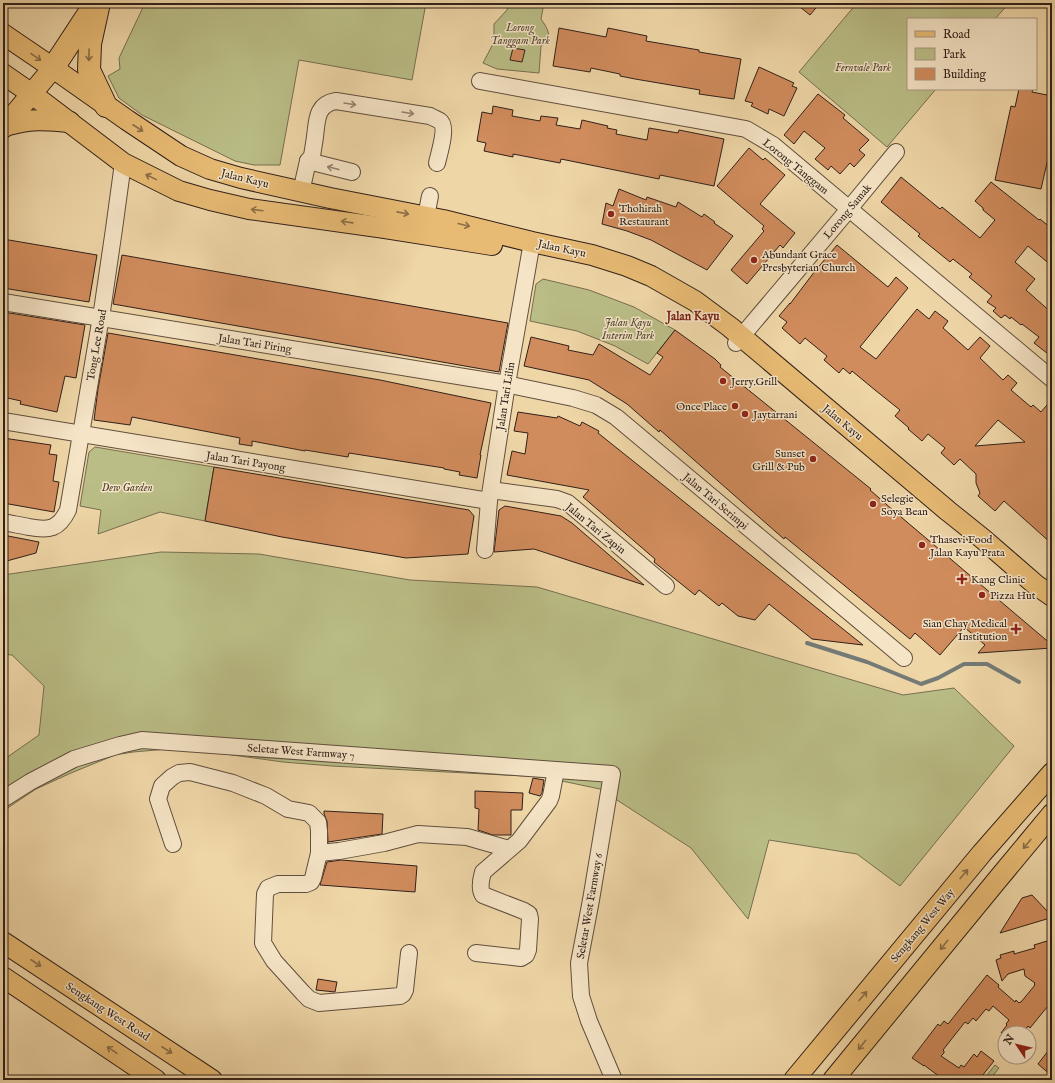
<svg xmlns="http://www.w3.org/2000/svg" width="1055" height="1083" font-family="'IM FELL English',serif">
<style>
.green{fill:#babd86;stroke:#766e50}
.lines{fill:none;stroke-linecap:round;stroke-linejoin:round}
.stream{stroke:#747a76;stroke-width:4}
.building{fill:#d18c5d;stroke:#31201a;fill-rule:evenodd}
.minor-casing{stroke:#604e3d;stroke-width:18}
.major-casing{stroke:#31201a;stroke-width:22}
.highway-casing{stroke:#31201a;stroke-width:24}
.minor{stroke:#f5e4c6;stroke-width:16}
.major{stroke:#e8bb74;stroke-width:20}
.highway{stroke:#e8bb74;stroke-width:22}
.oneway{stroke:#8c6e47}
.oneway2{stroke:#938270}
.poi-dot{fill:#8f2418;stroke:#f5e4c6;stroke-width:1.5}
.labels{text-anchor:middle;stroke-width:3;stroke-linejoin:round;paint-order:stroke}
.park-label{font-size:11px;font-style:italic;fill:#534735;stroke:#f5e4c6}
.street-label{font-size:11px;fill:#31201a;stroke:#f5e4c6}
.poi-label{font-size:11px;fill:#31201a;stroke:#f5e4c6;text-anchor:start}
.neighbourhood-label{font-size:12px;font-weight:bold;fill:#7a1f14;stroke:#f5e4c6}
</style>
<rect width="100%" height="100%" fill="#efd6a7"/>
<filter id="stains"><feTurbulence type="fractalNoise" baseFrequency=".005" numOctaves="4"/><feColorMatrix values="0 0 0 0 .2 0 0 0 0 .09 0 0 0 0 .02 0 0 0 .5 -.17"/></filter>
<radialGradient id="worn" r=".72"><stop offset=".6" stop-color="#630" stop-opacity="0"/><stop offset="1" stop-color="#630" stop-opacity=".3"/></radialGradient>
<g class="green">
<polygon points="145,3 426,3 412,80 299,60 280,165 254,165 235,161 142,115 119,98 108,76 120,69 119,58"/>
<path d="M509,3H544L541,19C545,25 552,34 547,42C545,44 543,45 541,46L539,73L497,69L483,63L494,42V24L507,10Z"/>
<polygon points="857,3 1009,3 995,19 908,19 908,89 936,89 887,147 799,72"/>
<polygon points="543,279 589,290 634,307 675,330 648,364 615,346 577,331 530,321 536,284"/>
<polygon points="95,447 214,467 205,521 160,512 98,534 101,510 80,506 89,452"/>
<polygon points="161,552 259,554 410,580 537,587 903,695 954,688 1014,746 900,886 857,854 769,840 748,919 691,848 600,789 543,777 332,766 283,762 189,749 168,749 133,752 115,755 71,773 36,789 3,811 3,758 6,758 39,735 44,686 12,655 3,654 3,575"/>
<polygon points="995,1065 999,1068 991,1078 991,1080 983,1080"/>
</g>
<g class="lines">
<polyline class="stream" points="807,643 867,662 921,684 938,678 964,664 987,664 1019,682"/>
</g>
<g class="building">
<polygon points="795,3 820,3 810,15"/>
<polygon points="559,28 606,37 608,28 647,36 646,41 699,50 699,52 741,59 734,99 699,94 700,90 635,79 620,76 620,74 591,68 590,72 553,66"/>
<polygon points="513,48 525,50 522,62 510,60"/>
<polygon points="759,67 794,83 792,86 797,88 784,116 769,109 768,114 751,106 753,103 745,101"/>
<polygon points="1019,89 1033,89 1032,92 1052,96 1052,141 1041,189 995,180 1011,106 1015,107"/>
<polygon points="818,94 845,115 843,118 869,140 859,150 865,155 854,167 850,163 840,174 831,166 828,170 815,159 825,148 804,131 794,144 784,135"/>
<polygon points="493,106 513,110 512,116 540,121 541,116 558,118 556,125 580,129 582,120 608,126 607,128 617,130 616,134 647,140 649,128 678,133 679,130 724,139 714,186 660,175 659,179 561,159 560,163 513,154 513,157 484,151 486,143 477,141 482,112 492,114"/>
<polygon points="749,148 763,160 765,158 785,175 760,204 795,233 783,248 780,245 747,284 731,270 764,231 762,229 764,226 717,186"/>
<polygon points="901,177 940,209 942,207 980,238 995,220 983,210 983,208 975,201 991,182 1039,220 1040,219 1052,229 1052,266 1028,246 1015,262 1035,279 1026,290 1052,313 1052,357 1034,343 1039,337 1022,324 1021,325 1011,317 1010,319 1005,315 1001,318 993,311 996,308 987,302 992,296 969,277 972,274 953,259 950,262 918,236 920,234 881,202"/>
<polygon points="619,189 646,200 647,197 676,207 678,202 702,217 704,214 715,222 714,223 733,236 707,270 651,240 627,231 602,224 606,203 613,206"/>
<polygon points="3,239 97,255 89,302 3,288"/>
<path d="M837,245L888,287L896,277L908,288L860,347L876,359L917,309L929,319L935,311L948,321L943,328L968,350L980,337L990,346L980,358L1003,380L1008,375L1017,383L1011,390L1031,407L1033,405L1041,412L1052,399V544L1004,501L995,511L978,496L980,493L976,483V474L960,459L954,465L941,453L945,448L928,434L922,441L908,429L909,428L895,416L900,410L875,390L852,371L850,374L843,368L839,373L824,360L827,356L805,338L800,344L782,328L787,322L779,316L790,303V304L815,271ZM998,420L1025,442L975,446Z"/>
<polygon points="122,255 508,323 499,372 113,304"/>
<polygon points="3,312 85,325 76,378 65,376 57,412 20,404 21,401 3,397"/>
<polygon points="675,330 715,359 721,365 720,367 871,489 870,490 894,511 1052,645 1052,648 978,653 985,645 964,627 940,655 915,633 910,639 785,537 784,539 660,430 659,432 627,404 589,380 524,366 531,337 569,346 568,350 593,355 599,344 650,375 663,357 657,353"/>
<polygon points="108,333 380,380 491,403 480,455 481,455 477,478 459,475 460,472 444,469 444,468 349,453 348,457 305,450 305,451 252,441 252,446 239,444 240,438 132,417 130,425 94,420 98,389"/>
<polygon points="518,412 557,418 558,416 580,426 582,422 599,431 598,433 863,645 812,639 769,604 755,620 738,616 722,603 719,606 699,590 695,595 654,562 655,559 583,497 589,490 507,475 512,451 525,454 528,433 514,431"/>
<polygon points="3,438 51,445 49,454 57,455 53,481 59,482 54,512 3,503"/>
<polygon points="214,467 469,510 474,516 468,554 406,558 282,537 205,521"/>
<polygon points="505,506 561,516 572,523 644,585 534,549 494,552 499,510"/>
<polygon points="3,535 39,542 36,553 3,562"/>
<polygon points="533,778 544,780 542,793 540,796 529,793"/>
<polygon points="475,791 523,793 522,810 511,810 511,835 493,835 478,830 479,809 475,808"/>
<polygon points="324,811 383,814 382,834 328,842 327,821 324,814"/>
<polygon points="341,860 417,866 415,892 320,885 327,862"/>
<polygon points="1032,895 1048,912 1050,918 1000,933 1022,898"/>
<polygon points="1047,941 1048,944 1052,942 1052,1001 1030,1028 1028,1026 1023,1033 1001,1033 1007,1025 1006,1024 1009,1020 993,1006 989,1011 986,1009 976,1021 973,1018 968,1024 965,1022 943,1050 944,1051 944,1053 941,1056 959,1068 961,1065 964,1067 974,1054 977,1057 981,1051 994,1061 982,1076 980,1075 976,1080 944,1080 924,1065 924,1066 912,1058 938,1024 940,1026 944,1021 948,1024 987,975 999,985 998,987 1015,1002 1016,1000 1019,1003 1020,1002 1021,1002 1035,985 1034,984 1035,983 1025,976 1024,969 1008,974 1002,981 996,960 1001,958 1000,955 1014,951 1014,954 1035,948 1034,945"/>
<polygon points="318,979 337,982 335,992 316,990"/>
<polygon points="1052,1046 1052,1076 1038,1064"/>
</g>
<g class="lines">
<g class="minor-casing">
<g id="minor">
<polyline points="480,81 746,129 773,145 1052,379"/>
<polyline points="308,161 352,172"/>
<path d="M301,192L308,161L312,156C313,150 314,143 315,137C317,121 316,104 336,101L430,116C433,118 438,119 441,122C447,129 439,154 437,163"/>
<polyline points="424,227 430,196"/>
<polyline points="3,302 501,383 573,398 596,405 616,417 904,658"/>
<polyline points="736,343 849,209 896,152"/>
<polyline points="3,421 489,501"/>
<polyline points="491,490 557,499 568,503 666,586"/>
<path d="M3,522C12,524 20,525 29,527C49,531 59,529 68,510L102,311L114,229L123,163"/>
<polyline points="485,550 489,501 507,384 532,242"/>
<polyline points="3,799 30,782 74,759 120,745 142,740 612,774 591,900 579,963 581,996 589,1021 614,1080"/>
<polyline points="173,844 158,799 162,786 172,777 179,773 190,772 233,783 266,796 288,809 309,813 318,822 319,831 319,853 313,878 311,882 306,884 278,884 268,888 265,894 263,943 274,961 303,993 309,999 319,1003 400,996 403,994 405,990 409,953"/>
<polyline points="319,853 339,851 384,843 418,834 467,837 509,849"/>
<path d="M476,953L521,958L526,955L528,950L530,919L529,914L524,911L483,895C479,889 481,879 483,872L519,841L549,801L551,796L556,770"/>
</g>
</g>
<g class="major-casing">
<g id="major">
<polyline points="3,34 53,68 127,120 181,156 210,169 241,178 330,198 443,220 532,242 592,255 627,266 651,276 695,301 730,327 948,511 983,539 1036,585 1052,596"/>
<polyline points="3,74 32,94 123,163 179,191 210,200 249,209 385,228 492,245"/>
<path d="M5,126C12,124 20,122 27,121C41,119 55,121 70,122"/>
<polyline points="3,128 53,68"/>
<polyline points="3,942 212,1080"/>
<polyline points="3,977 156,1080"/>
<polyline points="794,1080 982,853 1052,773"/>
<polyline points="833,1080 998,879 1052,814"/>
</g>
</g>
<g class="highway-casing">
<g id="highway">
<polyline points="99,3 90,44 89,70 106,106"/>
<polyline points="53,68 93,7"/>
</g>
</g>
<use href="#minor" class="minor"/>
<use href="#major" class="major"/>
<use href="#highway" class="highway"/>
</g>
<defs><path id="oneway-shaft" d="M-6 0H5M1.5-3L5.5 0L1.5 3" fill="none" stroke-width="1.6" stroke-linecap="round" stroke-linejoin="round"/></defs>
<g class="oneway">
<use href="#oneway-shaft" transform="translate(89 55) rotate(91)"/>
<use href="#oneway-shaft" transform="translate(36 57) rotate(35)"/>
<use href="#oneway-shaft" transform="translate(138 128) rotate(33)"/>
<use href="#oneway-shaft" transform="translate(151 177) rotate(-154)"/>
<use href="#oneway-shaft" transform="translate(257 210) rotate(-173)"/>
<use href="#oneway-shaft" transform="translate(403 213) rotate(11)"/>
<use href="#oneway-shaft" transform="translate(347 222) rotate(-172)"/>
<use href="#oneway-shaft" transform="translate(464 225) rotate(14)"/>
<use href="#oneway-shaft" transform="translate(1027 844) rotate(130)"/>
<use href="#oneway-shaft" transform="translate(964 874) rotate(-50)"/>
<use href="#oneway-shaft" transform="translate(944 945) rotate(129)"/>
<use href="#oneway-shaft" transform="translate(36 963) rotate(33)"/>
<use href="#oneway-shaft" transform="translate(863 996) rotate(-50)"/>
<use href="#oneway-shaft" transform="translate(862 1045) rotate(129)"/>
<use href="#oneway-shaft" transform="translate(112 1050) rotate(-146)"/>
<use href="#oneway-shaft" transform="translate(167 1050) rotate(33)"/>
</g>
<g class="oneway2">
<use href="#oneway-shaft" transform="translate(350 104) rotate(9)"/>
<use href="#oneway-shaft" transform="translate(408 113) rotate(9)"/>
<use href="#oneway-shaft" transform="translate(333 168) rotate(-166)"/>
</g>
<g class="poi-dot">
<circle cx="611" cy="214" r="4"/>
<circle cx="754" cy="260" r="4"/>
<circle cx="723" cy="381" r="4"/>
<circle cx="735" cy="406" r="4"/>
<circle cx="745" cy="414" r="4"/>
<circle cx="813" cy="459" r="4"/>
<circle cx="873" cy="504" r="4"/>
<circle cx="922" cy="545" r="4"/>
<path d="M960 573h4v4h4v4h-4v4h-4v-4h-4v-4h4z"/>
<circle cx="982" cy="595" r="4"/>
<path d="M1014 623h4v4h4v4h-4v4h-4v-4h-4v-4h4z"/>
</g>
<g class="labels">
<g class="park-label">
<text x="520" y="31">Lorong<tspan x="520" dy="13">Tanggam Park</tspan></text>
<text x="863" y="71">Fernvale Park</text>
<text x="628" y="326">Jalan Kayu<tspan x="628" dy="13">Interim Park</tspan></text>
<text x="127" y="491">Dew Garden</text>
</g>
<g class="street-label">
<text transform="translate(796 166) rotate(39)" y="4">Lorong Tanggam</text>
<text transform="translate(245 178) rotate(14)" y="4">Jalan Kayu</text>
<text transform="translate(847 211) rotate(-50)" y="4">Lorong Samak</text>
<text transform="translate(562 248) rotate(12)" y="4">Jalan Kayu</text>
<text transform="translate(255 343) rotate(9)" y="4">Jalan Tari Piring</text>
<text transform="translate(96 345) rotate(-80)" y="4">Tong Lee Road</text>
<text transform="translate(505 396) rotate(-81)" y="4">Jalan Tari Lilin</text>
<text transform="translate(843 422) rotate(40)" y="4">Jalan Kayu</text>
<text transform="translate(246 461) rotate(9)" y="4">Jalan Tari Payong</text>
<text transform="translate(716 501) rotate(40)" y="4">Jalan Tari Serimpi</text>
<text transform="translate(596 528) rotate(39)" y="4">Jalan Tari Zapin</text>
<text transform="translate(301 751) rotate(4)" y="4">Seletar West Farmway 7</text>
<text transform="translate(589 906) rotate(-80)" y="4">Seletar West Farmway 6</text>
<text transform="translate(922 925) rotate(-50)" y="4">Sengkang West Way</text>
<text transform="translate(108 1011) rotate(33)" y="4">Sengkang West Road</text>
</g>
<g class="poi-label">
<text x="619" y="212">Thohirah<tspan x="619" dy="13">Restaurant</tspan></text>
<text x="762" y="258">Abundant Grace<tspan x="762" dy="13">Presbyterian Church</tspan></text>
<text x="731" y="385">Jerry.Grill</text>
<text x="727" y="410" text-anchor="end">Once Place</text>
<text x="753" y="418">Jaytarrani</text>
<text x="805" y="457" text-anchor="end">Sunset<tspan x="805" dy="13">Grill &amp; Pub</tspan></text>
<text x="881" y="502">Selegie<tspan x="881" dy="13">Soya Bean</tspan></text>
<text x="930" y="543">Thasevi Food<tspan x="930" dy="13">Jalan Kayu Prata</tspan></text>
<text x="971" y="583">Kang Clinic</text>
<text x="990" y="599">Pizza Hut</text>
<text x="1007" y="627" text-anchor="end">Sian Chay Medical<tspan x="1007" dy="13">Institution</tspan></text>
</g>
<g class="neighbourhood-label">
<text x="693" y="320">Jalan Kayu</text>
</g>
</g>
<rect width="1055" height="1083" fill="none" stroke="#efd6a7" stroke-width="16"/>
<rect x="4" y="4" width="1047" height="1075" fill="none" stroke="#31201a" stroke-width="2"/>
<rect x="8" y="8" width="1039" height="1067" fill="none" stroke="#31201a"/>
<rect x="907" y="18" width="130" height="72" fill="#f5e4c6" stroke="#a79681"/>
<rect x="915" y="31" width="20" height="6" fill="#e8bb74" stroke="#a79681"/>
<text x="943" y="38" font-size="12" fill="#31201a">Road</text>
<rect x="915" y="48" width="20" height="12" fill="#babd86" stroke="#a79681"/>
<text x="943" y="58" font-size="12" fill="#31201a">Park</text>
<rect x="915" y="68" width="20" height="12" fill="#d18c5d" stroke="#a79681"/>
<text x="943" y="78" font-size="12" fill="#31201a">Building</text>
<g transform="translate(1017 1045) rotate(305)"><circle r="19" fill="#f5e4c6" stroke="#a79681"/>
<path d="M0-3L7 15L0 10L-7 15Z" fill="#8f2418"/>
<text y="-6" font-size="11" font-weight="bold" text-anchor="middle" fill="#31201a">N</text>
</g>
<rect width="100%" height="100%" filter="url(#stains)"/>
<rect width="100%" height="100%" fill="url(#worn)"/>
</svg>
